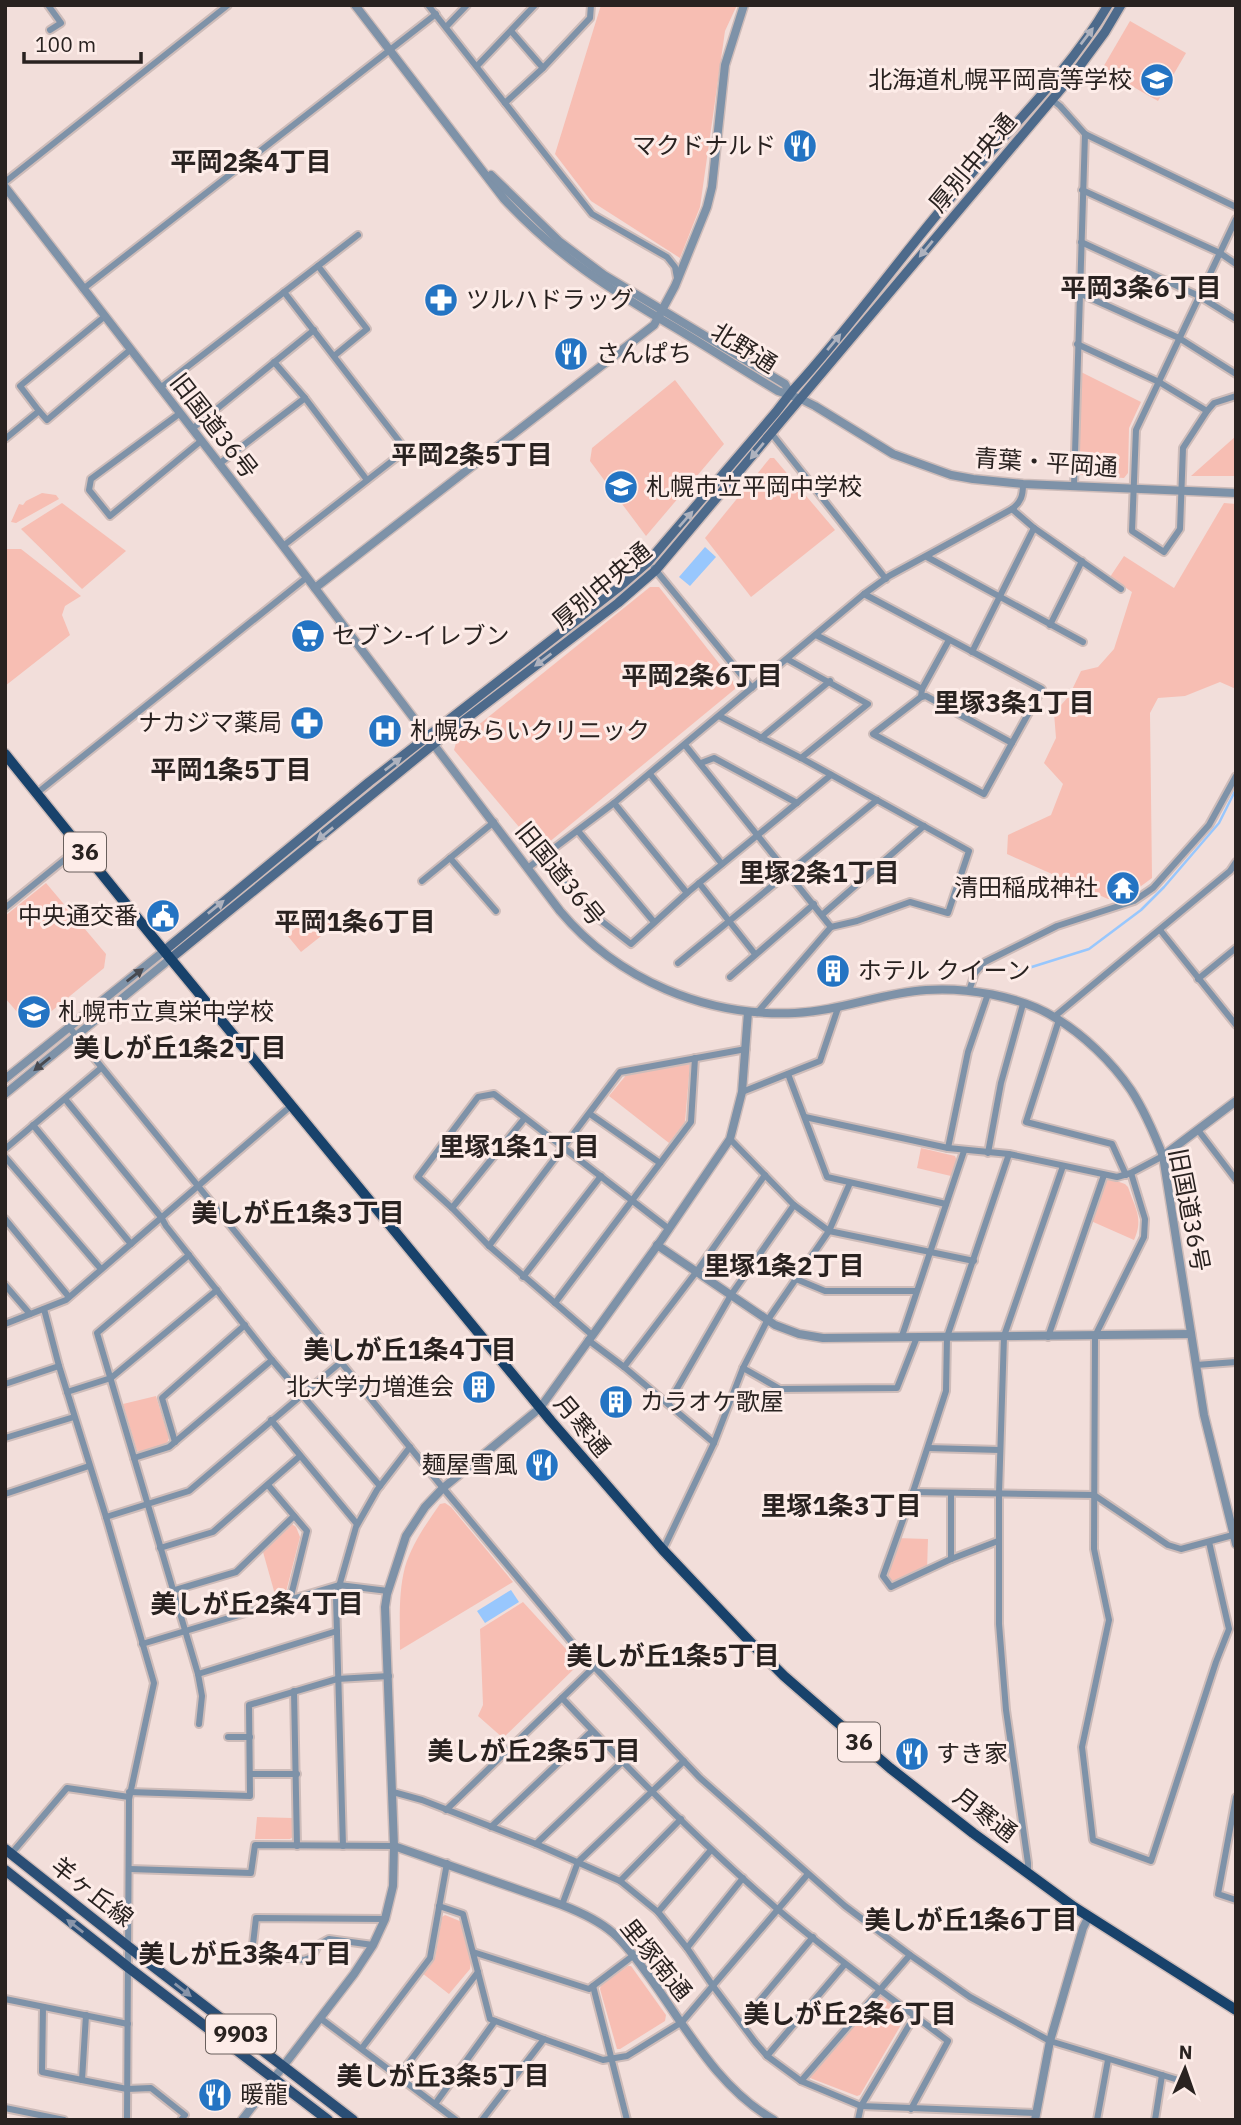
<svg xmlns="http://www.w3.org/2000/svg" width="1241" height="2125" font-family="'IBM Plex Sans','Noto Sans JP',sans-serif">
<style>
.green{fill:#f7beb3}
.water{fill:#98c7fd}
.lines{fill:none;stroke-linecap:round;stroke-linejoin:round}
.stream{stroke:#98c7fd;stroke-width:2.5}
.minor-casing{stroke:#cebcb9;stroke-width:10}
.tertiary-casing{stroke:#cebcb9;stroke-width:11}
.secondary-casing{stroke:#cebcb9;stroke-width:12}
.primary-casing{stroke:#cebcb9;stroke-width:13}
.trunk-casing{stroke:#cebcb9;stroke-width:13}
.minor{stroke:#7e92a8;stroke-width:6}
.tertiary{stroke:#7e92a8;stroke-width:8}
.secondary{stroke:#4d6a8b;stroke-width:9}
.primary{stroke:#2a4e75;stroke-width:10}
.trunk{stroke:#18426b;stroke-width:10}
.oneway{fill:#aeb2be}
.oneway2{fill:#474950}
.oneway3{fill:#8995a9}
.labels{text-anchor:middle;stroke-width:6;stroke-linejoin:round;paint-order:stroke}
.shield{fill:#fdece8;stroke:#695f5c;stroke-width:2}
.shield-label{font-size:23px;font-weight:bold;fill:#292220}
.poi-label{font-size:24px;fill:#292220;stroke:#fdece8;text-anchor:start}
.street-label{font-size:24px;fill:#292220;stroke:#fdece8}
.neighbourhood-label{font-size:26px;font-weight:bold;fill:#292220;stroke:#fdece8}
</style>
<rect width="100%" height="100%" fill="#f2deda"/>
<g class="green">
<polygon points="601,5 737,5 725,31 700,207 680,258 591,201 555,154"/>
<polygon points="1130,21 1186,53 1158,101 1102,69"/>
<polygon points="1081,372 1141,402 1129,428 1128,473 1124,478 1081,475 1078,472"/>
<polygon points="675,380 724,444 646,536 590,461 592,448"/>
<polygon points="1236,436 1236,476 1191,476"/>
<polygon points="770,458 774,458 835,530 751,597 705,538"/>
<polygon points="42,493 56,495 59,499 16,523 11,522 19,504 23,505 26,501"/>
<polygon points="62,503 126,551 82,589 21,529"/>
<polygon points="1224,503 1236,504 1236,689 1220,682 1185,696 1158,698 1150,713 1152,878 1129,895 1108,899 1007,854 1008,835 1051,815 1063,784 1044,763 1056,738 1054,713 1069,696 1081,671 1098,667 1114,649 1132,592 1110,577 1124,556 1174,588"/>
<polygon points="5,549 21,549 81,596 65,606 62,615 70,635 5,686"/>
<polygon points="650,587 659,587 736,685 735,689 542,848 536,847 454,750 456,743"/>
<polygon points="46,883 106,954 104,968 31,1028 5,998 5,916"/>
<polygon points="321,908 335,925 301,952 287,935"/>
<polygon points="690,1064 685,1122 669,1143 609,1096 627,1074"/>
<polygon points="921,1148 955,1156 957,1161 951,1176 917,1168"/>
<path d="M1108,1178L1125,1184L1128,1187C1135,1208 1144,1219 1134,1240L1091,1221L1105,1180Z"/>
<polygon points="156,1396 169,1438 167,1443 141,1452 137,1451 123,1404"/>
<path d="M445,1503L451,1507L513,1582L400,1650C400,1623 398,1594 405,1567C412,1544 426,1524 440,1504Z"/>
<polygon points="292,1524 296,1527 300,1537 286,1592 285,1595 276,1598 263,1552"/>
<polygon points="896,1538 928,1539 927,1570 891,1587 883,1576"/>
<polygon points="523,1602 577,1661 577,1666 503,1738 478,1716 483,1705 480,1629"/>
<polygon points="257,1817 292,1818 293,1837 290,1839 255,1839"/>
<polygon points="445,1915 462,1922 471,1962 470,1969 449,1994 422,1973 435,1958 442,1917"/>
<polygon points="628,1966 631,1966 666,2015 665,2021 620,2049 617,2049 600,1989 601,1985"/>
<polygon points="880,1996 905,2014 905,2018 860,2095 857,2096 810,2078 810,2075 876,1997"/>
</g>
<g class="water">
<polygon points="705,547 716,557 690,586 679,577"/>
<polygon points="511,1590 519,1602 485,1623 477,1611"/>
</g>
<g class="lines">
<polyline class="stream" points="1019,971 1089,949 1141,910 1164,887 1219,823 1236,789"/>
<g class="minor-casing">
<g id="minor">
<polyline points="48,5 61,23 50,30"/>
<polyline points="428,5 592,214 667,257 675,267 677,278"/>
<polyline points="446,27 467,5"/>
<polyline points="511,31 543,68"/>
<polyline points="477,66 535,5"/>
<polyline points="1051,99 1060,106 1085,134 1236,207"/>
<polyline points="505,103 543,68 590,18 591,5"/>
<polyline points="5,182 228,5"/>
<polyline points="1082,190 1220,253 1236,264"/>
<polyline points="1236,219 1136,430 1132,531 1164,552 1180,529 1183,448 1207,411 1214,403 1236,396"/>
<polyline points="1081,242 1199,296 1236,319"/>
<polyline points="318,266 367,329 334,356"/>
<polyline points="83,289 436,14"/>
<polyline points="1079,293 1179,338 1236,374"/>
<polyline points="1077,344 1159,382 1207,411"/>
<polyline points="274,362 305,398"/>
<polyline points="160,388 358,235"/>
<polyline points="39,411 20,386 104,317"/>
<polyline points="179,414 91,479 89,490 110,516 201,441"/>
<polyline points="192,429 314,330"/>
<polyline points="772,434 886,579"/>
<polyline points="5,439 39,411 47,420 130,350"/>
<polyline points="219,464 305,398 367,480"/>
<polyline points="1074,486 1085,134"/>
<polyline points="1012,509 1034,528 1121,589"/>
<polyline points="283,546 406,450 284,292"/>
<polyline points="927,557 1083,642"/>
<polyline points="654,568 752,688"/>
<polyline points="1050,625 1082,561"/>
<polyline points="816,635 922,689 921,697 926,696 1012,743 1042,689 864,594"/>
<polyline points="972,652 1034,528"/>
<polyline points="787,659 868,704 801,758"/>
<polyline points="922,689 949,640"/>
<polyline points="921,697 873,734 984,794 1012,743"/>
<polyline points="719,716 801,758 969,851 948,913 910,902 857,921 831,927"/>
<polyline points="761,738 830,681"/>
<polyline points="685,745 831,927"/>
<polyline points="701,763 714,758 797,803"/>
<polyline points="650,774 722,864"/>
<polyline points="37,793 306,578"/>
<polyline points="614,803 687,893"/>
<polyline points="578,831 654,922"/>
<polyline points="450,858 496,911"/>
<polyline points="542,859 590,912 631,944 687,893 831,775"/>
<path d="M529,867L614,803L864,594L889,576L1012,509C1021,502 1023,496 1023,484"/>
<polyline points="422,881 494,822"/>
<polyline points="699,883 755,954"/>
<polyline points="5,908 80,847"/>
<polyline points="823,914 924,826"/>
<polyline points="1160,930 1236,1025"/>
<polyline points="678,963 877,800"/>
<polyline points="730,977 814,904"/>
<polyline points="1198,979 1236,948"/>
<polyline points="969,991 975,973 985,962 1057,926 1134,901 1153,888 1209,825 1236,776"/>
<polyline points="757,1013 831,927"/>
<polyline points="1054,1017 1230,871 1236,862"/>
<polyline points="1059,1020 1026,1122 1112,1144 1126,1175"/>
<polyline points="69,1027 443,1488 579,1651 700,1778 845,1906 910,1955 970,1997 1050,2041 1185,2082"/>
<polyline points="788,1074 827,1177 946,1204"/>
<polyline points="742,1092 820,1061 838,1008"/>
<polyline points="65,1099 161,1217 166,1226 272,1360 380,1486"/>
<polyline points="590,1114 660,1163"/>
<polyline points="805,1117 948,1148 1009,1154 1117,1177 1131,1173 1163,1156"/>
<polyline points="33,1125 131,1244"/>
<polyline points="1198,1130 1236,1180"/>
<polyline points="730,1139 794,1205 829,1231 974,1261"/>
<polyline points="948,1148 968,1052 988,994"/>
<polyline points="5,1149 101,1068"/>
<polyline points="988,1153 1001,1083 1023,1004"/>
<polyline points="5,1157 101,1269"/>
<polyline points="1131,1173 1145,1219 1144,1237 1095,1336 1094,1549 1109,1620 1082,1747 1093,1840 1151,1861 1216,1662 1229,1629 1209,1542"/>
<polyline points="452,1208 524,1119"/>
<polyline points="5,1219 69,1297"/>
<polyline points="489,1246 620,1072 746,1049"/>
<polyline points="189,1255 97,1333 198,1674 202,1696 199,1724"/>
<polyline points="523,1277 601,1176"/>
<polyline points="796,1279 825,1291 916,1291"/>
<polyline points="5,1285 30,1314"/>
<polyline points="555,1303 691,1122 695,1058"/>
<polyline points="44,1309 59,1366 106,1517 154,1683 129,1799 127,2120"/>
<polyline points="5,1324 66,1300 292,1105"/>
<polyline points="592,1335 489,1246 452,1208 418,1177 478,1097 494,1094 669,1229"/>
<polyline points="902,1336 964,1151"/>
<polyline points="1048,1337 1104,1175"/>
<polyline points="588,1340 624,1367 714,1443"/>
<polyline points="1196,1365 1236,1362"/>
<polyline points="624,1367 697,1271 765,1175"/>
<polyline points="743,1368 780,1389 897,1388 917,1337"/>
<polyline points="5,1384 59,1366"/>
<polyline points="67,1392 111,1378 217,1290"/>
<polyline points="668,1404 731,1295 794,1205"/>
<polyline points="271,1420 357,1524"/>
<polyline points="5,1438 74,1417"/>
<polyline points="175,1442 162,1398 245,1325"/>
<polyline points="928,1448 1000,1450"/>
<polyline points="134,1458 169,1447 272,1360"/>
<polyline points="268,1485 307,1531 290,1600"/>
<polyline points="913,1492 1094,1495 1168,1545 1181,1549 1233,1535"/>
<polyline points="5,1494 89,1466"/>
<polyline points="106,1517 189,1491 341,1362"/>
<polyline points="998,1541 951,1559 891,1587 883,1576 913,1492 946,1391 947,1337 1009,1154"/>
<polyline points="160,1548 213,1532 300,1456"/>
<polyline points="663,1550 714,1443 743,1368 767,1321 829,1231 850,1183"/>
<polyline points="951,1559 951,1493"/>
<polyline points="172,1591 236,1572 294,1516"/>
<polyline points="142,1644 339,1585 388,1591"/>
<polyline points="198,1674 337,1631"/>
<polyline points="294,1691 297,1846"/>
<path d="M562,1698C630,1771 700,1842 775,1907C831,1955 890,1997 948,2041L911,2109"/>
<polyline points="228,1737 250,1737"/>
<polyline points="251,1774 297,1774"/>
<polyline points="129,1792 250,1796 249,1705 337,1679 389,1676"/>
<polyline points="393,1792 422,1800 536,1844 620,1881 658,1912 687,1948 713,1986 755,2042 767,2056 801,2081 861,2106 1036,2113"/>
<polyline points="1236,1797 1218,1894 1236,1900"/>
<polyline points="446,1810 594,1667"/>
<polyline points="491,1827 592,1731"/>
<polyline points="536,1844 622,1762"/>
<polyline points="343,1846 336,1597 356,1527 377,1490 410,1447"/>
<polyline points="11,1854 67,1788 129,1797"/>
<polyline points="130,1869 251,1873 255,1845 394,1846"/>
<polyline points="1028,1873 1028,1863 1006,1710 999,1624 999,1493 1004,1336 1063,1166"/>
<polyline points="620,1881 681,1819"/>
<polyline points="562,1905 578,1862 684,1761"/>
<polyline points="439,1906 463,1914 490,2019 544,2039"/>
<polyline points="658,1912 711,1850"/>
<polyline points="373,1945 329,1939 318,1945 312,1957 304,1960 252,1953 256,1918 385,1919"/>
<polyline points="687,1948 743,1878"/>
<polyline points="473,1952 589,1989 634,1955"/>
<polyline points="593,1986 627,2120"/>
<polyline points="5,1999 128,2024"/>
<polyline points="43,2007 42,2072 127,2089 151,2088 185,2115 181,2120"/>
<polyline points="320,2018 456,2120"/>
<polyline points="741,2023 813,1937"/>
<polyline points="362,2048 430,1958 447,1863"/>
<polyline points="767,2056 845,1964"/>
<polyline points="398,2077 478,1972"/>
<polyline points="82,2080 86,2015"/>
<polyline points="801,2081 910,1955"/>
<polyline points="435,2104 495,2021"/>
<polyline points="5,2108 64,2120"/>
<polyline points="482,2120 544,2039 603,2060 627,2056 682,2022 808,1874"/>
<polyline points="858,2120 861,2106 914,2017"/>
<polyline points="1097,2120 1108,2060"/>
<polyline points="1155,2120 1162,2075"/>
</g>
</g>
<g class="tertiary-casing">
<g id="tertiary">
<path d="M355,5L504,199C556,255 609,289 674,327C709,348 743,370 778,391L801,399L815,406L893,454L951,475L973,479L1023,484L1236,493"/>
<polyline points="491,175 560,242 604,275 785,384 790,394"/>
<path d="M5,187L283,546L560,911C618,980 706,1017 795,1013C840,1011 881,993 926,990C965,987 1020,996 1054,1017C1083,1034 1112,1062 1131,1090C1144,1110 1154,1133 1163,1156L1204,1415L1236,1544"/>
<polyline points="315,588 654,325 675,286 707,207 712,187 725,65 744,5"/>
<polyline points="5,1079 164,951"/>
<polyline points="5,1094 170,959"/>
<polyline points="1163,1156 1236,1101"/>
<polyline points="657,1245 775,1325 799,1334 823,1338 1191,1334"/>
<path d="M394,1846L562,1905C580,1912 598,1920 613,1933C628,1946 639,1963 651,1979C687,2029 718,2088 774,2120"/>
<polyline points="242,2120 354,1974 373,1945 385,1919 393,1886 394,1846 385,1607 387,1594 406,1536 425,1507 443,1488 540,1408 662,1239 730,1139 742,1092 748,1012"/>
<polyline points="1035,2120 1050,2041 1083,1928 1089,1916"/>
</g>
</g>
<g class="secondary-casing">
<g id="secondary">
<path d="M164,951L369,782L618,588L648,562L776,412L793,390C848,330 896,263 949,200C1001,136 1066,77 1108,5"/>
<polyline points="170,959 445,735 618,603 656,570 1077,70 1105,32 1121,5"/>
</g>
</g>
<g class="primary-casing">
<g id="primary">
<polyline points="5,1849 154,1967 353,2120"/>
<polyline points="5,1870 129,1968 328,2120"/>
</g>
</g>
<g class="trunk-casing">
<polyline id="trunk" points="5,754 151,935 551,1421 663,1550 754,1646 784,1676 890,1768 973,1833 1074,1907 1236,2010"/>
</g>
<use href="#minor" class="minor"/>
<use href="#tertiary" class="tertiary"/>
<use href="#secondary" class="secondary"/>
<use href="#primary" class="primary"/>
<use href="#trunk" class="trunk"/>
</g>
<defs><path id="oneway-solid" d="M-6-.8H1V-3.2L6.5 0L1 3.2V.8H-6Z" transform="scale(1.75)"/></defs>
<g class="oneway">
<use href="#oneway-solid" transform="translate(1087 36) rotate(-53)"/>
<use href="#oneway-solid" transform="translate(926 249) rotate(130)"/>
<use href="#oneway-solid" transform="translate(834 342) rotate(-50)"/>
<use href="#oneway-solid" transform="translate(757 451) rotate(130)"/>
<use href="#oneway-solid" transform="translate(686 519) rotate(-49)"/>
<use href="#oneway-solid" transform="translate(543 660) rotate(143)"/>
<use href="#oneway-solid" transform="translate(393 764) rotate(-38)"/>
<use href="#oneway-solid" transform="translate(325 834) rotate(141)"/>
<use href="#oneway-solid" transform="translate(216 907) rotate(-39)"/>
</g>
<g class="oneway2">
<use href="#oneway-solid" transform="translate(135 975) rotate(-38)"/>
<use href="#oneway-solid" transform="translate(42 1064) rotate(141)"/>
</g>
<g class="oneway3">
<use href="#oneway-solid" transform="translate(75 1926) rotate(-142)"/>
<use href="#oneway-solid" transform="translate(183 1990) rotate(38)"/>
</g>
<defs>
<g id="school-disc" transform="scale(1.75)"><circle r="9.5" fill="#2474c3" stroke="#fdece8"/><path d="M0-5L7-2L0 1L-7-2ZM-4 1L0 2.5L4 1V4Q0 6-4 4Z" fill="#fff"/></g>
<g id="restaurant-disc" transform="scale(1.75)"><circle r="9.5" fill="#2474c3" stroke="#fdece8"/><path d="M-5-6h1v4h1v-4h1v4h1v-4h1v5L-1.5 .5V6h-2V.5L-5-1ZM5-6V6H3V1.5H1.5Q1.5-4 5-6Z" fill="#fff"/></g>
<g id="pharmacy-disc" transform="scale(1.75)"><circle r="9.5" fill="#2474c3" stroke="#fdece8"/><path d="M-2-6h4v4h4v4h-4v4h-4v-4h-4v-4h4Z" fill="#fff"/></g>
<g id="supermarket-disc" transform="scale(1.75)"><circle r="9.5" fill="#2474c3" stroke="#fdece8"/><path d="M-6-5.5h2.5l.6 2H6L4.5 2H-2.5L-4.4-4H-6ZM-1.5 3.2a1.3 1.3 0 1 0 .1 0ZM3 3.2a1.3 1.3 0 1 0 .1 0Z" fill="#fff"/></g>
<g id="hospital-disc" transform="scale(1.75)"><circle r="9.5" fill="#2474c3" stroke="#fdece8"/><path d="M-5-5h3v3.5h4V-5h3V5h-3V1.5h-4V5h-3Z" fill="#fff"/></g>
<g id="temple-disc" transform="scale(1.75)"><circle r="9.5" fill="#2474c3" stroke="#fdece8"/><path d="M0-6L5-2H3V0L6.5 2.5H4V6H1.5V3h-3V6H-4V2.5H-6.5L-3 0V-2H-5Z" fill="#fff"/></g>
<g id="civic-disc" transform="scale(1.75)"><circle r="9.5" fill="#2474c3" stroke="#fdece8"/><path d="M-.6-6.5H3V-4.5H.6V-3L4-1V1h2V6H-6V1h2V-1L-.6-3ZM-1.2 2.5V6h2.4V2.5Z" fill="#fff"/></g>
<g id="building-disc" transform="scale(1.75)"><circle r="9.5" fill="#2474c3" stroke="#fdece8"/><path d="M-4-6H4V6H1V3H-1V6H-4ZM-2.5-4.3h1.7v1.8h-1.7ZM.8-4.3h1.7v1.8H.8ZM-2.5-1h1.7V.8h-1.7ZM.8-1h1.7V.8H.8Z" fill="#fff"/></g>
</defs>
<g fill-rule="evenodd">
<use href="#school-disc" x="1157" y="80"/>
<use href="#restaurant-disc" x="800" y="146"/>
<use href="#pharmacy-disc" x="441" y="300"/>
<use href="#restaurant-disc" x="571" y="354"/>
<use href="#school-disc" x="621" y="487"/>
<use href="#supermarket-disc" x="308" y="636"/>
<use href="#pharmacy-disc" x="307" y="723"/>
<use href="#hospital-disc" x="385" y="731"/>
<use href="#temple-disc" x="1123" y="888"/>
<use href="#civic-disc" x="163" y="916"/>
<use href="#building-disc" x="833" y="971"/>
<use href="#school-disc" x="34" y="1012"/>
<use href="#building-disc" x="479" y="1387"/>
<use href="#building-disc" x="616" y="1402"/>
<use href="#restaurant-disc" x="542" y="1465"/>
<use href="#restaurant-disc" x="912" y="1754"/>
<use href="#restaurant-disc" x="215" y="2095"/>
</g>
<g class="labels">
<g class="shield">
<rect x="64" y="832.5" width="42" height="39" rx="5"/>
<rect x="838" y="1722.5" width="42" height="39" rx="5"/>
<rect x="206" y="2014.5" width="70" height="39" rx="5"/>
</g>
<g class="shield-label">
<text x="85" y="860">36</text>
<text x="859" y="1750">36</text>
<text x="241" y="2042">9903</text>
</g>
<g class="poi-label">
<text x="1132" y="88" text-anchor="end">北海道札幌平岡高等学校</text>
<text x="776" y="154" text-anchor="end">マクドナルド</text>
<text x="466" y="308">ツルハドラッグ</text>
<text x="596" y="362">さんぱち</text>
<text x="646" y="495">札幌市立平岡中学校</text>
<text x="332" y="644">セブン-イレブン</text>
<text x="282" y="731" text-anchor="end">ナカジマ薬局</text>
<text x="410" y="739">札幌みらいクリニック</text>
<text x="1098" y="896" text-anchor="end">清田稲成神社</text>
<text x="138" y="924" text-anchor="end">中央通交番</text>
<text x="858" y="979">ホテル クイーン</text>
<text x="58" y="1020">札幌市立真栄中学校</text>
<text x="454" y="1395" text-anchor="end">北大学力増進会</text>
<text x="640" y="1410">カラオケ歌屋</text>
<text x="518" y="1473" text-anchor="end">麺屋雪風</text>
<text x="936" y="1762">すき家</text>
<text x="240" y="2103">暖龍</text>
</g>
<g class="street-label">
<text transform="translate(973 163) rotate(-50)" y="8">厚別中央通</text>
<text transform="translate(744 348) rotate(32)" y="8">北野通</text>
<text transform="translate(214 426) rotate(52)" y="8">旧国道36号</text>
<text transform="translate(1046 463) rotate(4)" y="8">青葉・平岡通</text>
<text transform="translate(602 586) rotate(-40)" y="8">厚別中央通</text>
<text transform="translate(560 874) rotate(51)" y="8">旧国道36号</text>
<text transform="translate(1189 1210) rotate(79)" y="8">旧国道36号</text>
<text transform="translate(582 1426) rotate(50)" y="8">月寒通</text>
<text transform="translate(985 1815) rotate(37)" y="8">月寒通</text>
<text transform="translate(92 1892) rotate(38)" y="8">羊ヶ丘線</text>
<text transform="translate(656 1960) rotate(51)" y="8">里塚南通</text>
</g>
<g class="neighbourhood-label">
<text x="251" y="171">平岡2条4丁目</text>
<text x="1141" y="297">平岡3条6丁目</text>
<text x="472" y="464">平岡2条5丁目</text>
<text x="702" y="685">平岡2条6丁目</text>
<text x="1014" y="712">里塚3条1丁目</text>
<text x="231" y="779">平岡1条5丁目</text>
<text x="819" y="882">里塚2条1丁目</text>
<text x="355" y="931">平岡1条6丁目</text>
<text x="180" y="1057">美しが丘1条2丁目</text>
<text x="519" y="1156">里塚1条1丁目</text>
<text x="298" y="1222">美しが丘1条3丁目</text>
<text x="784" y="1275">里塚1条2丁目</text>
<text x="410" y="1359">美しが丘1条4丁目</text>
<text x="841" y="1515">里塚1条3丁目</text>
<text x="257" y="1613">美しが丘2条4丁目</text>
<text x="673" y="1665">美しが丘1条5丁目</text>
<text x="534" y="1760">美しが丘2条5丁目</text>
<text x="971" y="1929">美しが丘1条6丁目</text>
<text x="245" y="1963">美しが丘3条4丁目</text>
<text x="850" y="2023">美しが丘2条6丁目</text>
<text x="443" y="2085">美しが丘3条5丁目</text>
</g>
</g>
<rect width="1241" height="2125" fill="none" stroke="#292220" stroke-width="14"/>
<g transform="translate(1185 2069) rotate(2)" stroke="#fdece8" stroke-width="5" paint-order="stroke">
<path d="M0-5L12 26L0 18L-12 26Z" fill="#292220"/>
<text y="-10" font-size="19" font-weight="bold" text-anchor="middle" fill="#292220">N</text>
</g>
<path d="M24 52v10h117v-10" fill="none" stroke="#292220" stroke-width="3.5"/>
<text x="35" y="52" font-size="21" fill="#292220" stroke="#fdece8" stroke-width="5" paint-order="stroke">100 m</text>
</svg>
